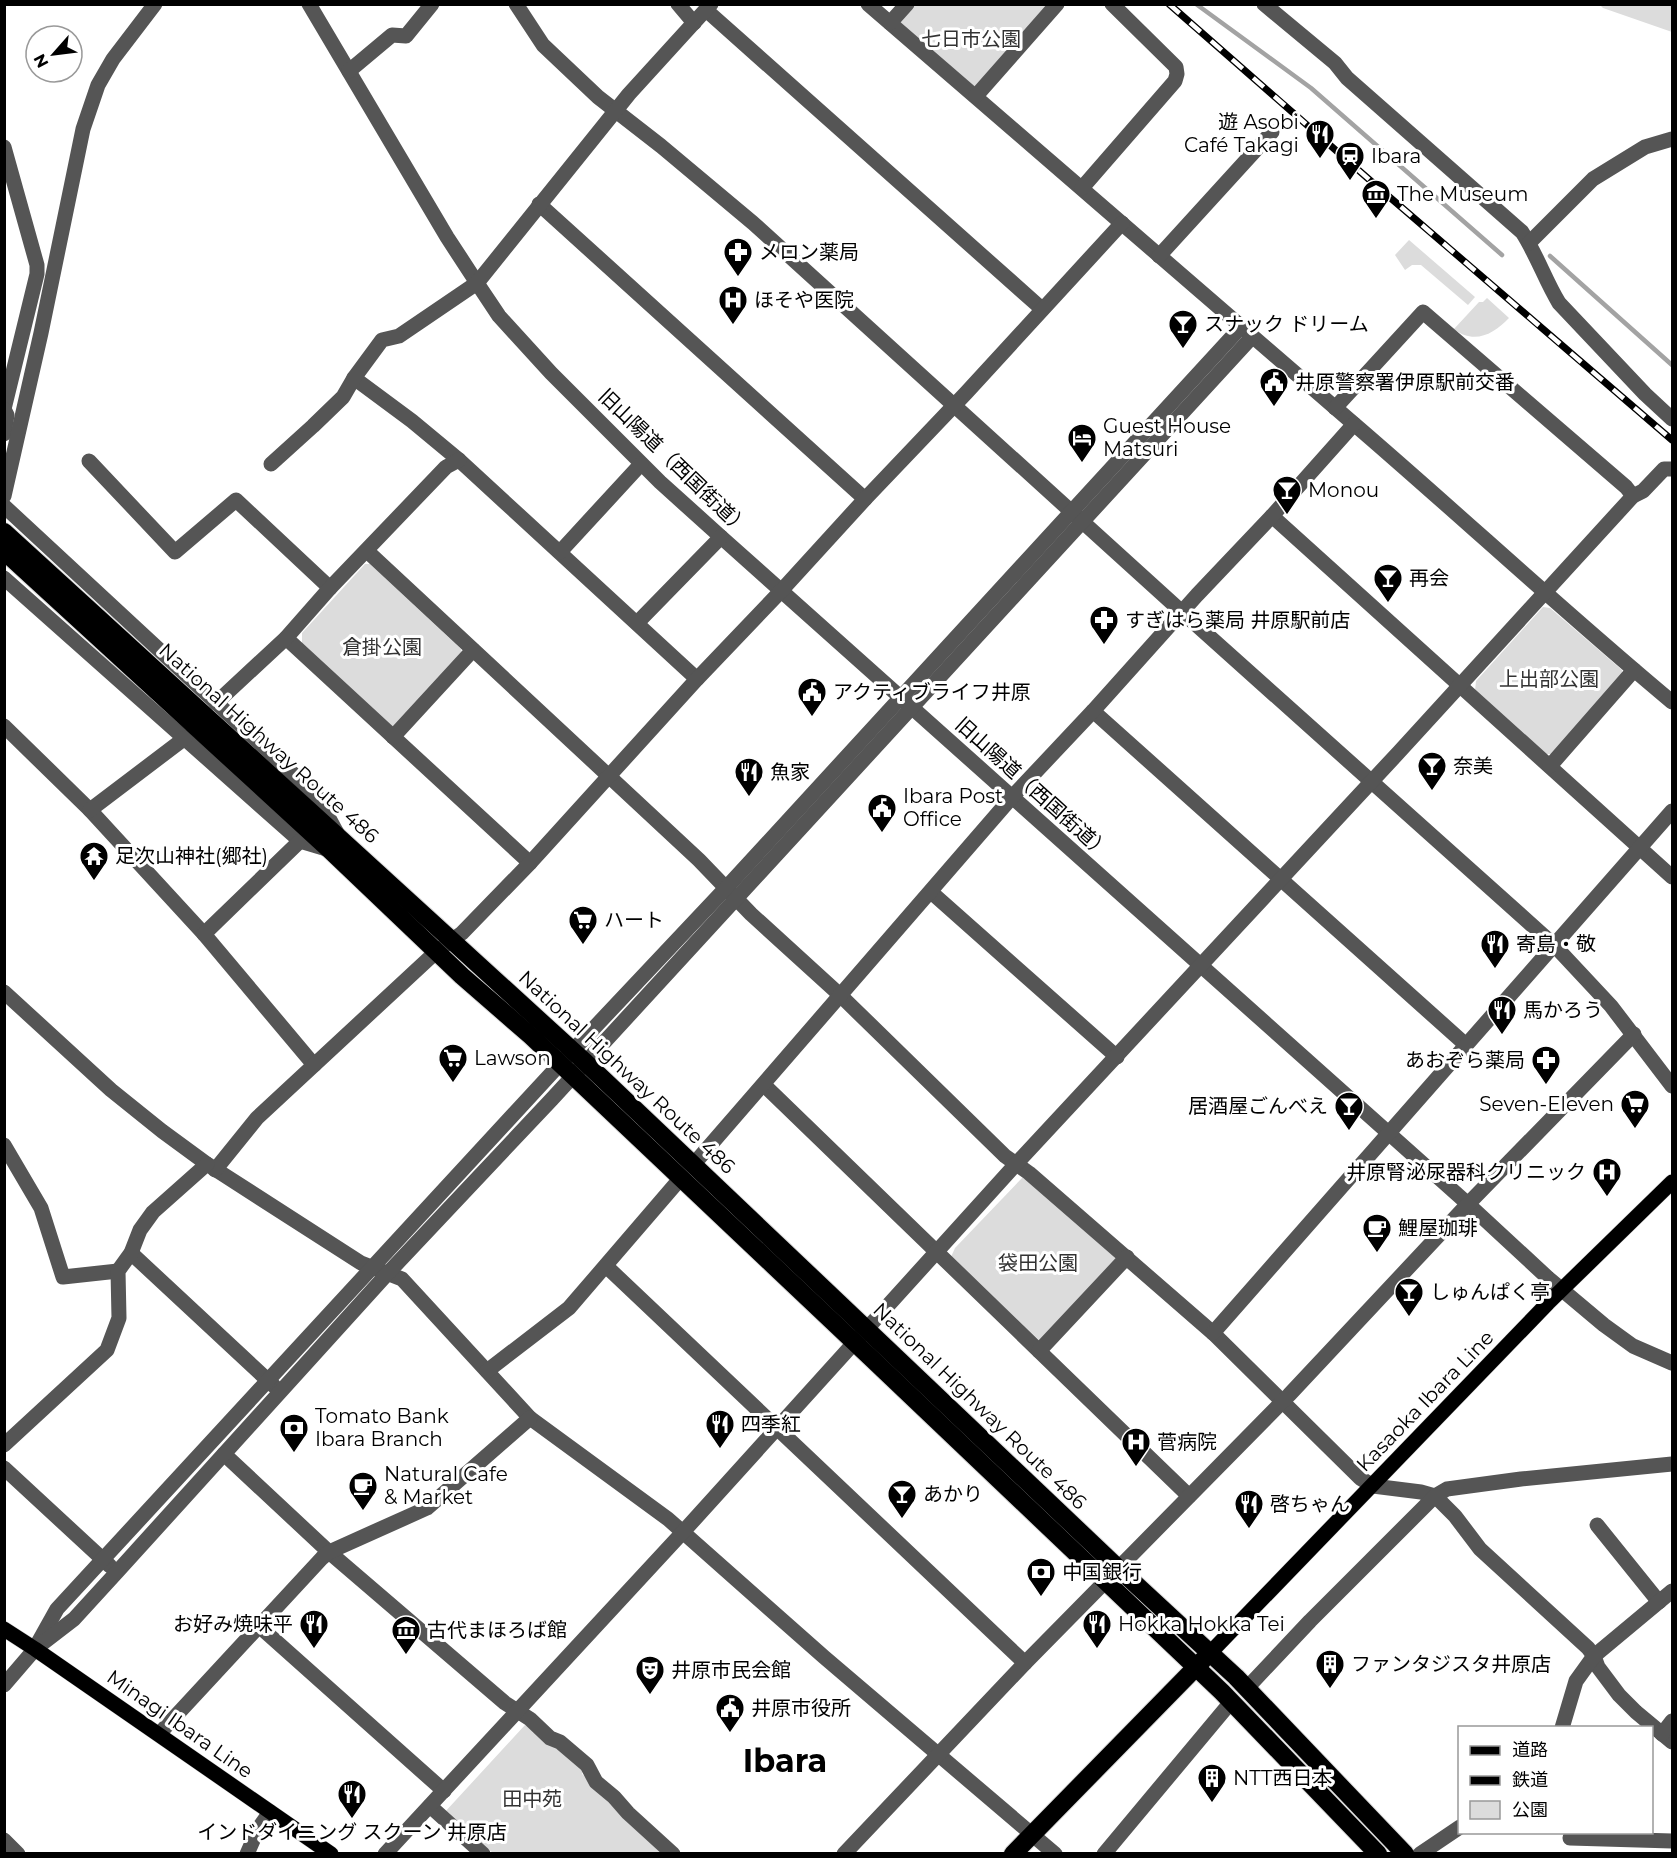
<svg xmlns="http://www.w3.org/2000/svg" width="1677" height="1858" font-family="Montserrat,'Noto Sans JP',sans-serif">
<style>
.green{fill:#dcdcdc}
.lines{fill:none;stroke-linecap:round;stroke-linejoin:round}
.stream{stroke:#a3a3a3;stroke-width:4.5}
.major-casing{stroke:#dbdbdb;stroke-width:16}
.highway-casing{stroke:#dbdbdb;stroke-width:20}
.minor{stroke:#555;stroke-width:15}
.major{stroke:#000;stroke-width:15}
.highway{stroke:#000;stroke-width:18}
.rail-casing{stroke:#000;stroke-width:7}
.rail{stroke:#fff;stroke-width:4.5;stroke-dasharray:14;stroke-linecap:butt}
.labels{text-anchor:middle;stroke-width:6;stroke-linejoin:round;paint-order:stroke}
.park-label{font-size:20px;fill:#333;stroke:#fff}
.poi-label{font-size:20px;fill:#000;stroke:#fff;text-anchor:start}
.street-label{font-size:20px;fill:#000;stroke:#fff}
.town-label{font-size:32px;font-weight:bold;fill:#000;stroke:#fff}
</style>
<rect width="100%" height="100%" fill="#fff"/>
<g class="green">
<polygon points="913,5 1050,5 976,88 898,21"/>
<polygon points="1600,5 1672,5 1672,32 1603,8"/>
<polygon points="1409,240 1475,297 1468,305 1421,265 1412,265 1405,270 1395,255"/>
<path d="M1487,298L1509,318C1494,334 1474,345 1454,329L1479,302H1483Z"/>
<polygon points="365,564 370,564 461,649 462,654 392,729 302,645 302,633"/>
<polygon points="1543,607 1550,608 1622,670 1623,677 1554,754 1546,754 1475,691 1476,681"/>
<polygon points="1023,1177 1115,1255 1116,1262 1040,1341 951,1257 955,1248"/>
<polygon points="525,1725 557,1744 583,1768 582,1774 610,1799 610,1804 667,1853 493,1853 444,1813"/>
</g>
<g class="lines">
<g class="stream">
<polyline points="1196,4 1311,88 1502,255"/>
<polyline points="1550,256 1672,365"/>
</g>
<g class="major-casing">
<g id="major">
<polyline points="4,1629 35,1649 331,1854"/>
<polyline points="1210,1653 1548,1303 1672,1182"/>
</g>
</g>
<g class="highway-casing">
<g id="highway">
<polyline points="4,532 585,1062 1118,1568 1236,1677 1405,1854"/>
<polyline points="4,551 330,850 462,976 531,1036 869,1356 1222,1692 1378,1854"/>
<polyline points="1013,1854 1203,1660"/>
</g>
</g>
<g class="minor">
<polyline points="309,4 447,237 477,283 499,316 551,373 660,482 721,537 1468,1204 1548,1278 1604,1325 1633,1346 1672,1363"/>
<polyline points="516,4 543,45 598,97 661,146 753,223 1182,612 1554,945 1611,1006 1672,1086"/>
<polyline points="678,4 694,23"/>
<path d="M868,4C1031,143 1191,285 1354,424C1461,516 1564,612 1672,702"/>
<path d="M1264,4L1335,63L1347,78L1522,232C1537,255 1545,280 1559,303L1645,394L1672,419"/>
<polyline points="706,10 1042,309"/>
<polyline points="890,23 907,4"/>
<polyline points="349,71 392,35 406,36 432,4"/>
<polyline points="976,96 1057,4"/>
<polyline points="4,147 37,265 37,274 4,409"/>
<polyline points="1082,188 1175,81 1177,74 1176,67 1112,4"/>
<polyline points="539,204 865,499"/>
<polyline points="1529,243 1593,179 1645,147 1672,139"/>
<polyline points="1159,256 1272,132"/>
<polyline points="354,378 412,421 459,460 697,679"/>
<polyline points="1335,408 1423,312 1626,487 1633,496"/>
<polyline points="4,409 7,415 4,434"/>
<polyline points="89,461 175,552 236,500 330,588"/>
<polyline points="271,464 313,426 343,397 354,378 382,340 399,336 477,283 629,94 711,4"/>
<polyline points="4,496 41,333 83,129 98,85 113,59 155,4"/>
<polyline points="4,506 317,796 337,833"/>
<polyline points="1272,516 1672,877"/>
<polyline points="367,551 699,860 751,914 840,995 1005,1156 1029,1173 1213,1333 1360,1478 1373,1486 1421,1492 1435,1496 1447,1489 1521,1479 1672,1464"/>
<polyline points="560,552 641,464"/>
<polyline points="4,578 300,841 330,850"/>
<polyline points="637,623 721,537"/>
<polyline points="286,638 530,863"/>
<polyline points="216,703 286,638 330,588 446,467 459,460"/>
<polyline points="1093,711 1466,1045"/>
<polyline points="4,726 90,810 204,934 314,1065"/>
<polyline points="393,737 473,650"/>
<polyline points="1550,766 1634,670"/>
<polyline points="90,810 185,738"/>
<polyline points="931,892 1117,1057"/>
<polyline points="204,934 300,841"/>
<polyline points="4,992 111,1090 162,1131 207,1164 361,1263 402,1279 530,1418 668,1519 824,1657 1055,1854"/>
<polyline points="764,1085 1189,1496"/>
<polyline points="4,1145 41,1208 63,1277 118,1271"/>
<polyline points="693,1165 1012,797 1093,711 1197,595 1272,516 1354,424"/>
<polyline points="215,1170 257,1118 437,951 462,933 530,863 697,679 781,591 865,499 966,393 1122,223"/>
<polyline points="131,1253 274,1386"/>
<polyline points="606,1266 1025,1663"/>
<polyline points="1213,1333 1672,811"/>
<polyline points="1039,1351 1127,1257"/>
<polyline points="487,1371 569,1308 680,1179"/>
<polyline points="4,1445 107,1350 119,1318 118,1271 131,1253 140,1230 153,1212 207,1164"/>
<polyline points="224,1454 329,1552 505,1703 530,1719 550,1738 560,1742 587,1765 596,1782 614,1797 628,1813 673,1854"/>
<polyline points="4,1468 110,1566"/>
<polyline points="1597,1525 1659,1602"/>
<polyline points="260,1627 444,1791"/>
<polyline points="38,1643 57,1609 560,1064 726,888 1241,327"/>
<polyline points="4,1685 35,1649 74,1619 117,1572 388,1273 552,1099 1252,337"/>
<polyline points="1247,1688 1310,1621 1435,1496 1455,1516 1480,1549 1588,1648 1594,1656 1598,1667 1619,1695 1636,1712 1672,1742"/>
<polyline points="1562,1728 1576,1681 1594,1656 1672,1591"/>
<polyline points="159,1734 322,1558 329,1552 427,1508 530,1418"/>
<polyline points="1662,1734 1672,1721"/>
<polyline points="430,1806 483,1854"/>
<polyline points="1570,1838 1672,1841"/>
<polyline points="4,1840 18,1854"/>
<polyline points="247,1854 258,1829 270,1812"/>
<polyline points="385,1854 683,1532 1016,1164 1399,752 1633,496 1643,491 1664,469 1672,469"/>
<polyline points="844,1854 1025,1663 1289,1395 1468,1204 1634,1034"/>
<polyline points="1104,1854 1231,1702"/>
<polyline points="1420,1854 1460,1827"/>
</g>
<use href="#major" class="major"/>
<use href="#highway" class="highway"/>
<g class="rail-casing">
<polyline id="rail" points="1169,4 1372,182 1672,440"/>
</g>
<use href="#rail" class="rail"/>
</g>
<defs>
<g id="restaurant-pin" transform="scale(1.5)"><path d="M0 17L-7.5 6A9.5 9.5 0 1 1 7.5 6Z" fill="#000" stroke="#fff"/><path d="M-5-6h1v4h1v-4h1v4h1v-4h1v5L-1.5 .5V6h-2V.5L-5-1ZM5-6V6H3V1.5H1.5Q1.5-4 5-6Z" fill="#fff"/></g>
<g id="station-pin" transform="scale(1.5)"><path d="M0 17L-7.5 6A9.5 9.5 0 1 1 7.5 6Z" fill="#000" stroke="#fff"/><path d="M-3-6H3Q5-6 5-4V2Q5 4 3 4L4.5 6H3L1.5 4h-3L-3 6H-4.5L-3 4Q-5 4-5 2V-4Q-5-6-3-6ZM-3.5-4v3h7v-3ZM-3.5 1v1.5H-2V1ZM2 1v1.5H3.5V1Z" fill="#fff"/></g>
<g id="museum-pin" transform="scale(1.5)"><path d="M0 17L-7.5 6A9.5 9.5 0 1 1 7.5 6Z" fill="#000" stroke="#fff"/><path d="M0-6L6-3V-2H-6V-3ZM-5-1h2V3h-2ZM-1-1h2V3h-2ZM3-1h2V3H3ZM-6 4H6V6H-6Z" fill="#fff"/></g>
<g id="pharmacy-pin" transform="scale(1.5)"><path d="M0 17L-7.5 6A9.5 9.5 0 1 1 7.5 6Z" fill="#000" stroke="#fff"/><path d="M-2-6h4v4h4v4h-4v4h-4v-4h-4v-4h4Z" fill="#fff"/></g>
<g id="hospital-pin" transform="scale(1.5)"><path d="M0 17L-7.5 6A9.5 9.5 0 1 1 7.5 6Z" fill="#000" stroke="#fff"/><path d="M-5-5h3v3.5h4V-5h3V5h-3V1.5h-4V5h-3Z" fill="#fff"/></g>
<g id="bar-pin" transform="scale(1.5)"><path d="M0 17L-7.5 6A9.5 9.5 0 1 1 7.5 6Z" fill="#000" stroke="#fff"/><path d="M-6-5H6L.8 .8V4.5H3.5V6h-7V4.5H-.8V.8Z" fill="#fff"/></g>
<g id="civic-pin" transform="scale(1.5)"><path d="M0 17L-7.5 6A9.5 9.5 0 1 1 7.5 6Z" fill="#000" stroke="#fff"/><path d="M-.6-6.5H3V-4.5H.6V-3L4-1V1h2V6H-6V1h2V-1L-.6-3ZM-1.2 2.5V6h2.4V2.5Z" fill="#fff"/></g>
<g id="hotel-pin" transform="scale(1.5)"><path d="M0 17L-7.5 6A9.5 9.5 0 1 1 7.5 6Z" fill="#000" stroke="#fff"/><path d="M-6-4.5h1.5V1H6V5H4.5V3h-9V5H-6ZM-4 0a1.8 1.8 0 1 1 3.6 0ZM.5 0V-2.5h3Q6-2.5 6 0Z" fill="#fff"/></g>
<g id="temple-pin" transform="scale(1.5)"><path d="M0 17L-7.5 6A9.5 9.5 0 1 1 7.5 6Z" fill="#000" stroke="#fff"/><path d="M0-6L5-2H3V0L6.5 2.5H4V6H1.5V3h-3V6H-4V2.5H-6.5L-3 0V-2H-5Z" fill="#fff"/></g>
<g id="supermarket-pin" transform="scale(1.5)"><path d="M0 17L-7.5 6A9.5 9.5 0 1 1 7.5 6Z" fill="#000" stroke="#fff"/><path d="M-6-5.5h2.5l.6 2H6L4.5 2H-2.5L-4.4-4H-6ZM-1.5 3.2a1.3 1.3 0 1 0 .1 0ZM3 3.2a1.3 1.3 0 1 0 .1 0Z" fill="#fff"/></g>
<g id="cafe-pin" transform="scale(1.5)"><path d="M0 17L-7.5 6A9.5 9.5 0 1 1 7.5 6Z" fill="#000" stroke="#fff"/><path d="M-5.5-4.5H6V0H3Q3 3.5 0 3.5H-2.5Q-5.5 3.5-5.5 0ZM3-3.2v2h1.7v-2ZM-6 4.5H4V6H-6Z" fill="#fff"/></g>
<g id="bank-pin" transform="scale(1.5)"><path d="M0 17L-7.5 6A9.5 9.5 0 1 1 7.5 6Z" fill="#000" stroke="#fff"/><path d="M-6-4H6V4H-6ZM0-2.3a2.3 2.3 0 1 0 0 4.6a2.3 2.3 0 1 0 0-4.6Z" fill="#fff"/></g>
<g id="building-pin" transform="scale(1.5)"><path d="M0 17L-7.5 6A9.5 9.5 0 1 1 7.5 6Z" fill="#000" stroke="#fff"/><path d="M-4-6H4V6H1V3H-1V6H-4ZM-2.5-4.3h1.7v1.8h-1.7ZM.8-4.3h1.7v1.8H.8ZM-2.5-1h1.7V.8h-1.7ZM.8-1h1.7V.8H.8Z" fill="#fff"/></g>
<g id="theatre-pin" transform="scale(1.5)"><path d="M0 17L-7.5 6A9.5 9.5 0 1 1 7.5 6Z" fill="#000" stroke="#fff"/><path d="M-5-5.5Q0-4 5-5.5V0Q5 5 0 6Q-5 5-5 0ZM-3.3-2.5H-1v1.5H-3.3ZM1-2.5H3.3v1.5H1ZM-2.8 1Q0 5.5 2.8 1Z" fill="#fff"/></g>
</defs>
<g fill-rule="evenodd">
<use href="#restaurant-pin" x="1320" y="134"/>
<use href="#station-pin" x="1350" y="156"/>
<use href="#museum-pin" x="1376" y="194"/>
<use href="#pharmacy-pin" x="738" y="252"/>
<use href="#hospital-pin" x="733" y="300"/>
<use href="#bar-pin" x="1183" y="324"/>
<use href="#civic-pin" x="1274" y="382"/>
<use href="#hotel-pin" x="1082" y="438"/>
<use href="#bar-pin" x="1287" y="490"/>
<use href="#bar-pin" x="1388" y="578"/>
<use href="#pharmacy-pin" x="1104" y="620"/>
<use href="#civic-pin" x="812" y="692"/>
<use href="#bar-pin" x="1432" y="766"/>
<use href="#restaurant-pin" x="749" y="772"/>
<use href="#civic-pin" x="882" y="808"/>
<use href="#temple-pin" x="94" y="856"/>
<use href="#supermarket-pin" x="583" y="920"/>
<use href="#restaurant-pin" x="1495" y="944"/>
<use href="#restaurant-pin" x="1502" y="1010"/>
<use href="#supermarket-pin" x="453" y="1058"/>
<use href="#pharmacy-pin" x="1546" y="1060"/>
<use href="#supermarket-pin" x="1635" y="1104"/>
<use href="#bar-pin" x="1349" y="1106"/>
<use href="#hospital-pin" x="1607" y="1172"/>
<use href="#cafe-pin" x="1377" y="1228"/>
<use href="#bar-pin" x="1409" y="1292"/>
<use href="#restaurant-pin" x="720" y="1424"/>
<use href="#bank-pin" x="294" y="1428"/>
<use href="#hospital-pin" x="1136" y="1442"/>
<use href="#cafe-pin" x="363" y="1486"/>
<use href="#bar-pin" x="902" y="1494"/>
<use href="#restaurant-pin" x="1249" y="1504"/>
<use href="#bank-pin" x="1041" y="1572"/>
<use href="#restaurant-pin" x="314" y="1624"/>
<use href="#restaurant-pin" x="1097" y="1624"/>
<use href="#museum-pin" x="406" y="1630"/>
<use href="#building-pin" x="1330" y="1664"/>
<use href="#theatre-pin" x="650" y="1670"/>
<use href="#civic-pin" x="730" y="1708"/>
<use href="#building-pin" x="1212" y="1778"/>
<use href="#restaurant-pin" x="352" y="1794"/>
</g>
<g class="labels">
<g class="park-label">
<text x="971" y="46">七日市公園</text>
<text x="382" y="654">倉掛公園</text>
<text x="1549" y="686">上出部公園</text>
<text x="1038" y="1270">袋田公園</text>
<text x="532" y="1806">田中苑</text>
</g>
<g class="poi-label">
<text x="1299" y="129" text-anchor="end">遊 Asobi<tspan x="1299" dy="23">Café Takagi</tspan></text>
<text x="1371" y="163">Ibara</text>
<text x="1397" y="201">The Museum</text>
<text x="759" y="259">メロン薬局</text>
<text x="754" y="307">ほそや医院</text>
<text x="1204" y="331">スナック ドリーム</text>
<text x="1295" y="389">井原警察署伊原駅前交番</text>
<text x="1103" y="433">Guest House<tspan x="1103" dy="23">Matsuri</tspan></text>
<text x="1308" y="497">Monou</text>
<text x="1409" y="585">再会</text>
<text x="1125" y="627">すぎはら薬局 井原駅前店</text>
<text x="833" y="699">アクティブライフ井原</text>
<text x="1453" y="773">奈美</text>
<text x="770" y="779">魚家</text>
<text x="903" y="803">Ibara Post<tspan x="903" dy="23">Office</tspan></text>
<text x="115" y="863">足次山神社(郷社)</text>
<text x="604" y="927">ハート</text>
<text x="1516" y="951">寄島・敬</text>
<text x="1523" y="1017">馬かろう</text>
<text x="474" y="1065">Lawson</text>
<text x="1525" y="1067" text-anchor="end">あおぞら薬局</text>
<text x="1614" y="1111" text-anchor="end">Seven-Eleven</text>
<text x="1328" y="1113" text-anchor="end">居酒屋ごんべえ</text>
<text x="1586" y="1179" text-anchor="end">井原腎泌尿器科クリニック</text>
<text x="1398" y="1235">鯉屋珈琲</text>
<text x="1430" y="1299">しゅんぱく亭</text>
<text x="315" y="1423">Tomato Bank<tspan x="315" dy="23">Ibara Branch</tspan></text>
<text x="741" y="1431">四季紅</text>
<text x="1157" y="1449">菅病院</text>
<text x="384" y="1481">Natural Cafe<tspan x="384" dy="23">&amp; Market</tspan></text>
<text x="923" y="1501">あかり</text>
<text x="1270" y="1511">啓ちゃん</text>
<text x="1062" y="1579">中国銀行</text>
<text x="293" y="1631" text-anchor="end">お好み焼味平</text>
<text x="1118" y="1631">Hokka Hokka Tei</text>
<text x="427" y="1637">古代まほろば館</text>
<text x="1351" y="1671">ファンタジスタ井原店</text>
<text x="671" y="1677">井原市民会館</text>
<text x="751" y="1715">井原市役所</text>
<text x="1233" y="1785">NTT西日本</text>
<text x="352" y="1839" text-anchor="middle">インドダイニング スクーン 井原店</text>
</g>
<g class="street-label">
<text transform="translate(674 462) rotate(44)" y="7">旧山陽道（西国街道）</text>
<text transform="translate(269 743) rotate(42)" y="7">National Highway Route 486</text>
<text transform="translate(1033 788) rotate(42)" y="7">旧山陽道（西国街道）</text>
<text transform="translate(627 1072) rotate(43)" y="7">National Highway Route 486</text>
<text transform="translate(1425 1401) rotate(-46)" y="7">Kasaoka Ibara Line</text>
<text transform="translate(980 1406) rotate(44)" y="7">National Highway Route 486</text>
<text transform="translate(180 1724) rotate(35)" y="7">Minagi Ibara Line</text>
</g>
<g class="town-label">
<text x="785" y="1772">Ibara</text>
</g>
</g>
<rect width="1677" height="1858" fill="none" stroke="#000000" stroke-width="12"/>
<rect x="1458" y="1726" width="195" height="108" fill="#ffffff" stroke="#999999" stroke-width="1.5"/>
<rect x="1470" y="1746" width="30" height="9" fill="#000000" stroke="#999999" stroke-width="1.5"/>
<text x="1512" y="1756" font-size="18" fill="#000000">道路</text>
<rect x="1470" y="1776" width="30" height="9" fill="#000000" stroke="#999999" stroke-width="1.5"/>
<text x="1512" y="1786" font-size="18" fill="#000000">鉄道</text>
<rect x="1470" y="1801" width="30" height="18" fill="#dcdcdc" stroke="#999999" stroke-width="1.5"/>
<text x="1512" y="1816" font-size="18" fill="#000000">公園</text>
<g transform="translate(54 54) rotate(242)"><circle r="28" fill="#ffffff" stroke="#999999" stroke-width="1.5"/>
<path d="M0-4.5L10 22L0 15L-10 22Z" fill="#000000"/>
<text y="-9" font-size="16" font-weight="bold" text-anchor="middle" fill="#000000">N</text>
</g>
</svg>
